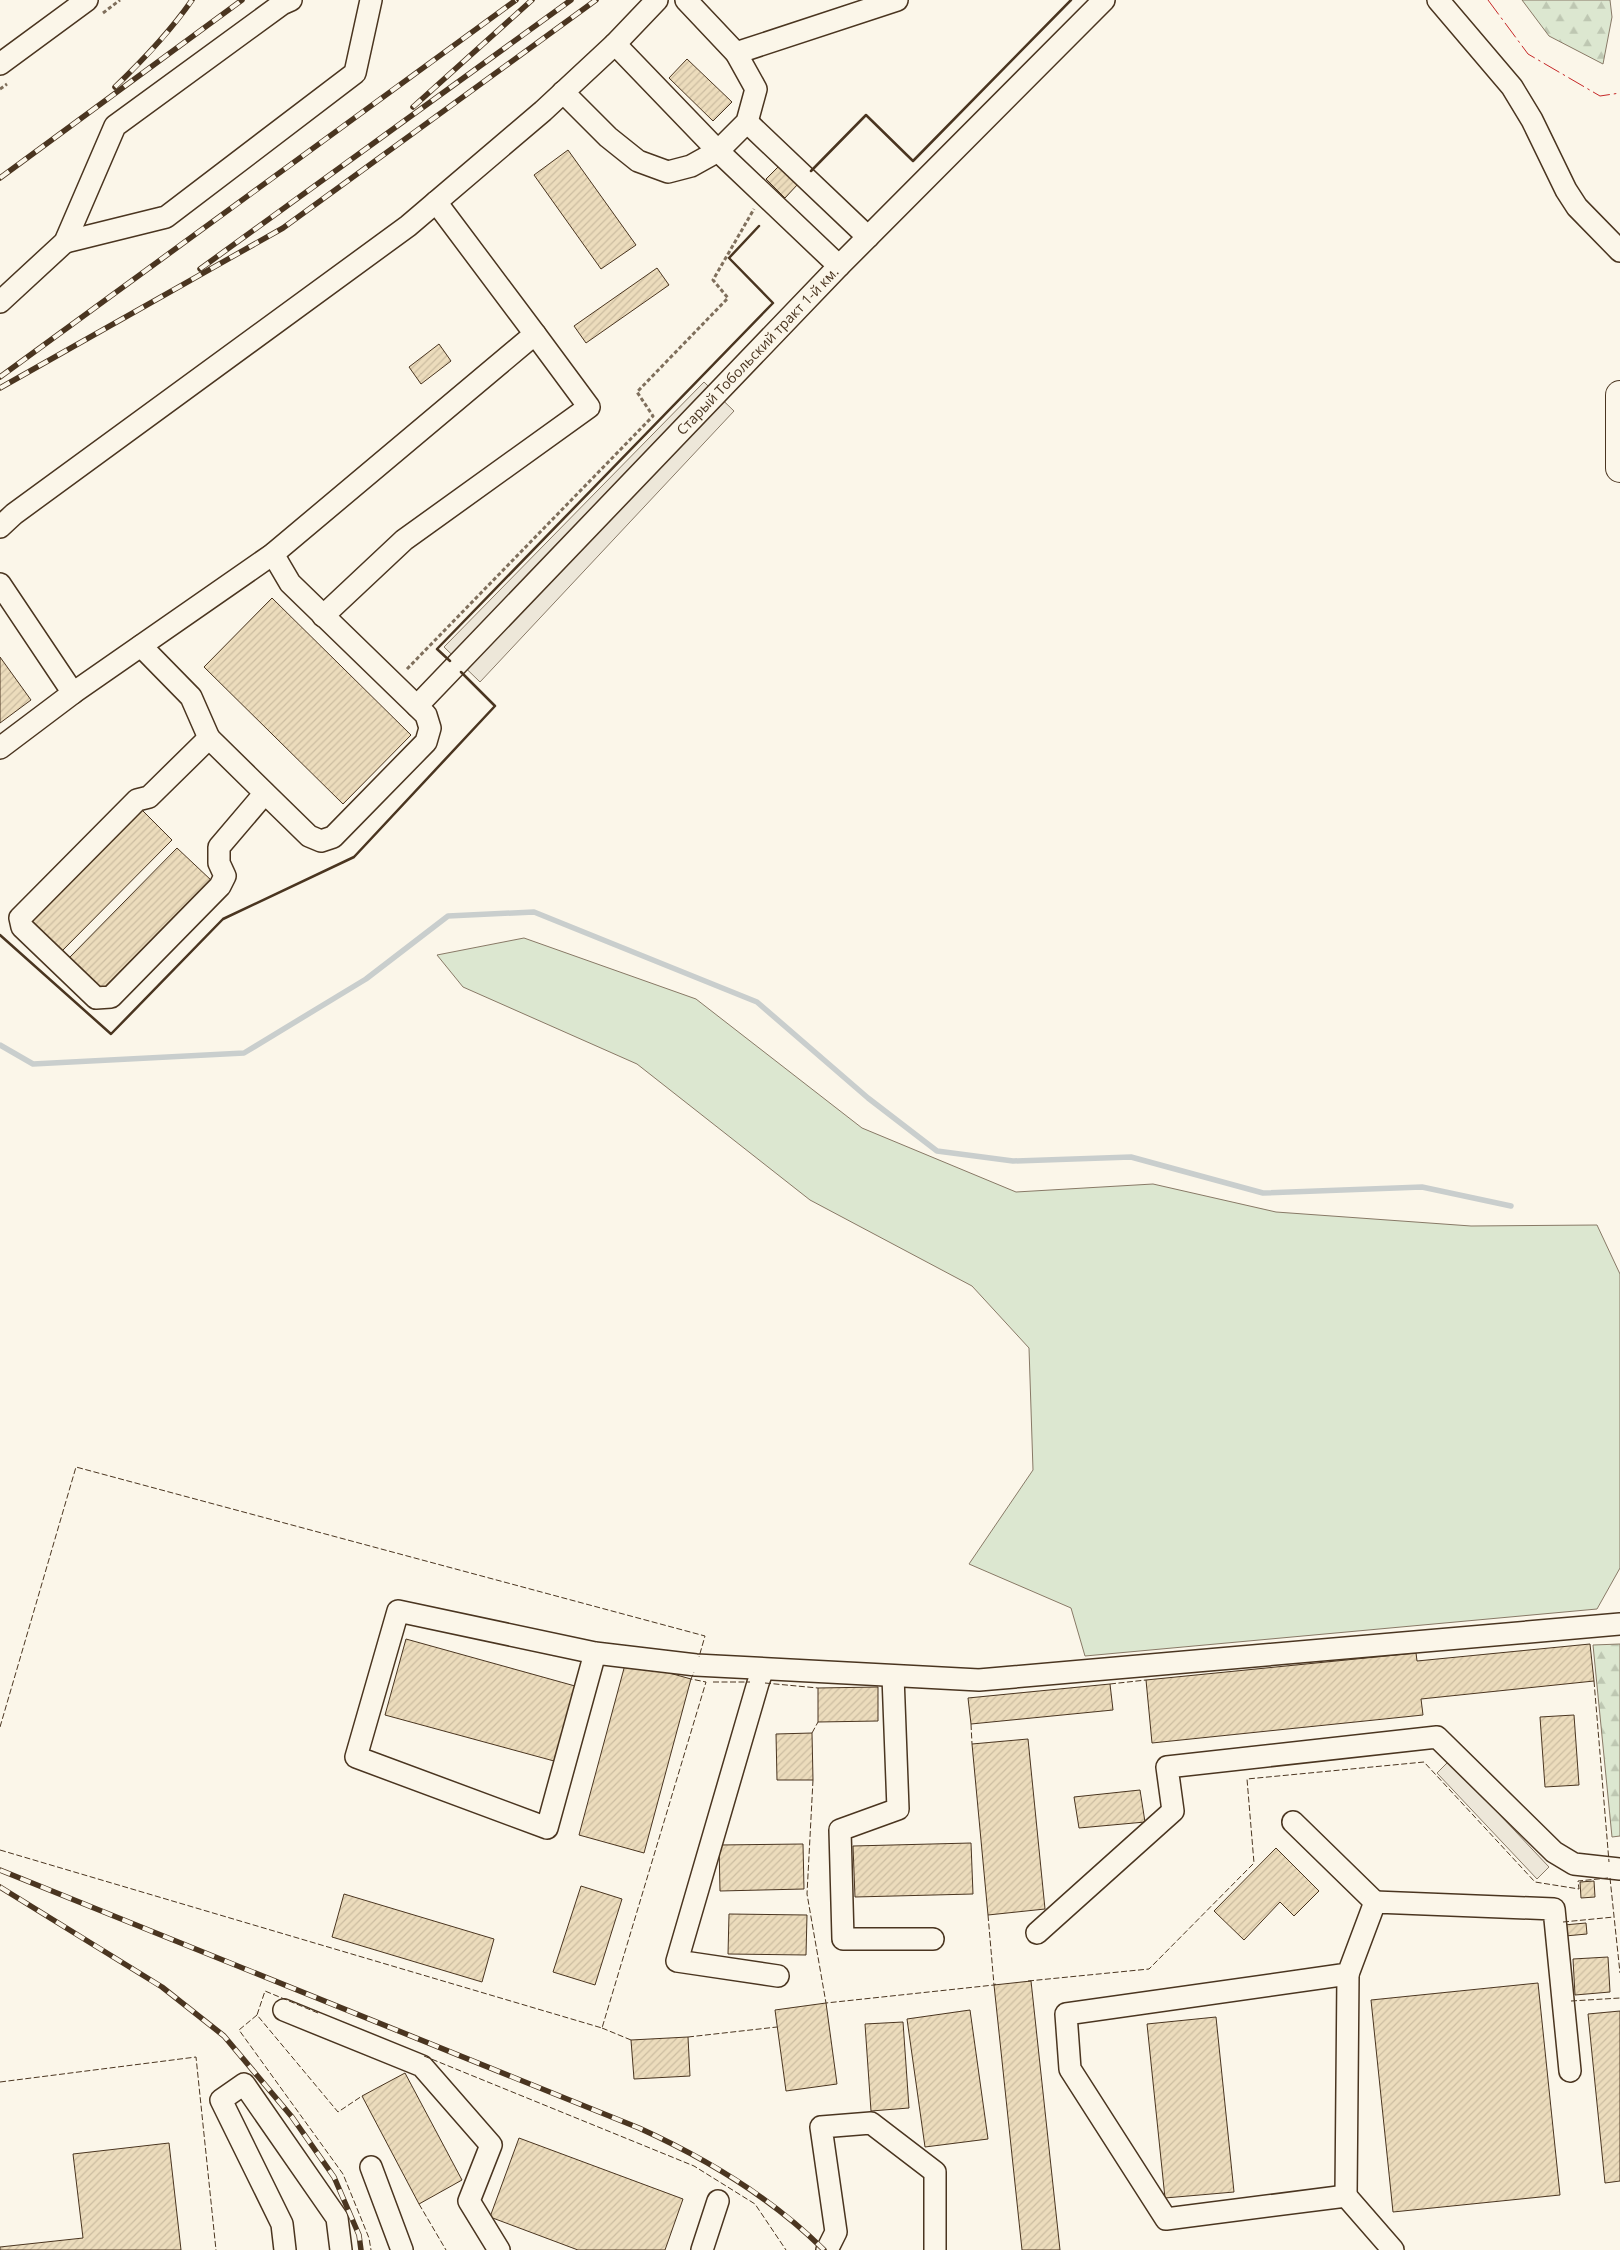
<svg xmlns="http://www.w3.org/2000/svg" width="1620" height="2250" font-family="'Open Sans',sans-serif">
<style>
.green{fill:#dce7d0;stroke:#887966}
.forest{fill:url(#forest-firs);stroke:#887966}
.parking{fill:#ede7d9;stroke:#887966}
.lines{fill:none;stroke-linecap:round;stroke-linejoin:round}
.stream{stroke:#c9cecd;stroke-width:5.5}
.building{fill:url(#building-hatch);stroke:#4a3520}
.minor-casing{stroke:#4a3520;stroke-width:24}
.major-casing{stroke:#4a3520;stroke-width:30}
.path{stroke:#7f6f5c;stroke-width:3;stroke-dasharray:4 2.5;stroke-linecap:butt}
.minor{stroke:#fbf6e9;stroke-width:21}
.major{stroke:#fbf6e9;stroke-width:28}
.rail-casing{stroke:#4a3520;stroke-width:5.5}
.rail{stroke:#fbf6e9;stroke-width:4;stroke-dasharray:11;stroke-linecap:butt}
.fence{stroke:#4a3520;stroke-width:1;stroke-dasharray:6 2.5;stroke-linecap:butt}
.wall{stroke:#4a3520;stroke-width:2.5}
.power{stroke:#c62828;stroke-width:1;stroke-dasharray:18 4 2.5 4;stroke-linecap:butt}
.labels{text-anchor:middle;stroke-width:4;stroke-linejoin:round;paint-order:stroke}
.street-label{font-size:14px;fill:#4a3520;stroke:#fbf6e9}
</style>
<defs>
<pattern id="forest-firs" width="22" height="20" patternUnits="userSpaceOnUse" patternTransform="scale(1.25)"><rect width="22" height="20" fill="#dce7d0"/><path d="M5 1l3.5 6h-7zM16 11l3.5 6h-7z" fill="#bec7b2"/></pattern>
<pattern id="building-hatch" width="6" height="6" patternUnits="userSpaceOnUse" patternTransform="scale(1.25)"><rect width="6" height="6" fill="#ecdcbc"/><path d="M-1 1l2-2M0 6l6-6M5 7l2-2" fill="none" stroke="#ccbda1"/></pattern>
</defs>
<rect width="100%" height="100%" fill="#fbf6e9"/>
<polygon class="green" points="524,938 696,999 862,1128 1016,1192 1153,1184 1276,1212 1471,1226 1597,1225 1620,1274 1620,1568 1597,1609 1085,1656 1071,1608 969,1564 1033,1470 1029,1348 972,1286 810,1200 637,1064 463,987 437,955"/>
<g class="forest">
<polygon points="1522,0 1610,0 1612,17 1603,64 1549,36"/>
<polygon points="1620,1644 1620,1836 1612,1837 1593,1645"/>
</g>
<g class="parking">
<polygon points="704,382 734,411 480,682 444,647"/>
<polygon points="1449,1761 1549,1867 1537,1879 1437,1773"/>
</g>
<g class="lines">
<polyline class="stream" points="0,1045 33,1064 244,1053 366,979 448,916 534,912 757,1002 868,1098 937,1151 1013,1161 1131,1157 1263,1193 1422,1187 1511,1206"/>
</g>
<g class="building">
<polygon points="687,59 732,102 713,121 669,78"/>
<polygon points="568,150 636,245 601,269 534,175"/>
<polygon points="779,166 798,184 785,198 766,179"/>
<polygon points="657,268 669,285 586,343 574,326"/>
<polygon points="439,344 451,361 421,384 409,367"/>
<polygon points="272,598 411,735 343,804 204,667"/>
<polygon points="0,657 31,700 0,723"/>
<polygon points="138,806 172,840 62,951 28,917"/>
<polygon points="177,848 212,881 103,992 69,958"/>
<polygon points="406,1639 575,1686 554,1761 385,1715"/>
<polygon points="1590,1644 1594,1681 1421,1699 1423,1715 1152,1743 1146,1680 1416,1653 1417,1661"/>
<polygon points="626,1661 691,1679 644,1853 579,1835"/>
<polygon points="1110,1684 1113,1710 971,1724 968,1698"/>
<polygon points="878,1687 878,1721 818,1722 818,1688"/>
<polygon points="1574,1715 1579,1785 1545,1787 1540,1717"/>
<polygon points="812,1733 813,1780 777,1780 776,1734"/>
<polygon points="1028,1739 1045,1909 988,1915 972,1744"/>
<polygon points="1140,1790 1145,1822 1079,1828 1074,1797"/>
<polygon points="971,1843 973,1894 855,1897 853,1846"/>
<polygon points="803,1844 804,1889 720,1891 719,1845"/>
<polygon points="1276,1848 1319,1891 1294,1916 1280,1902 1244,1940 1214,1911"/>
<polygon points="1594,1881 1595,1897 1581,1898 1580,1882"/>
<polygon points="581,1886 622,1899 595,1985 553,1972"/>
<polygon points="344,1894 494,1939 482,1982 332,1937"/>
<polygon points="729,1914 807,1915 806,1955 728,1954"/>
<polygon points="1586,1923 1587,1934 1565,1936 1564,1925"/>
<polygon points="1608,1957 1610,1992 1575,1995 1573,1959"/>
<polygon points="1031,1981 1060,2250 1022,2250 994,1985"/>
<polygon points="1538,1983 1560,2195 1393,2212 1371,2000"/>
<polygon points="826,2003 837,2084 786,2091 775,2010"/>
<polygon points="970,2010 988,2139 925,2147 907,2019"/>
<polygon points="1620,2011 1620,2181 1605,2183 1588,2014"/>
<polygon points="1216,2017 1234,2192 1165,2198 1147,2024"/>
<polygon points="903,2022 909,2108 871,2111 865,2024"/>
<polygon points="688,2037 690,2076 634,2079 631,2040"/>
<polygon points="405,2073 462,2180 419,2204 362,2096"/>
<polygon points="519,2138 683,2199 665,2250 578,2250 490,2217"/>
<polygon points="169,2143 181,2250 0,2250 0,2247 83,2238 73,2154"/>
</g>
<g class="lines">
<g class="minor-casing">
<g id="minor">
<polyline points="1438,0 1512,87 1532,120 1566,190 1577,207 1620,251"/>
<polyline points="615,44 718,151 839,266"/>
<polyline points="736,53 897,0"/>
<polyline points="0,64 87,0"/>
<polyline points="563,92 608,137 638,161 668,172 691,166 718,151 747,122 756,89 736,53 686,0"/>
<polyline points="747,122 868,237"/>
<polyline points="65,242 166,217 355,73 371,0"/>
<polyline points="0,302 65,242 115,126 282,4 291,0"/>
<polyline points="0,527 14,514 408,226 543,111 615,44 657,0"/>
<polyline points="0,584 73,693"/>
<polyline points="323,616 404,540 589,407 535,334"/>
<polyline points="141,646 191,697 209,738"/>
<path id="s1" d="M417,706L839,266L1104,0"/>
<polyline points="0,748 73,693 273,554 535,334 436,202"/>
<polyline points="265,793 209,738 149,797 137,800 20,918 22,927 96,998 111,997 220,886 225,876 219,863 219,847 265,793 309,836 321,841 333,837 426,742 430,728 426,715 290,583 273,554"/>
<polyline points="595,1653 547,1828 356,1757 398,1611 595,1653 696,1665 979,1680 1620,1624"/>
<polyline points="763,1669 758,1683 677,1961 778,1976"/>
<polyline points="893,1676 898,1809 840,1830 843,1939 933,1939"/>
<polyline points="1293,1822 1375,1902"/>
<polyline points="1037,1933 1173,1811 1167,1767 1437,1737 1554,1852 1574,1864 1620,1869"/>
<polyline points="284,2010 422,2066 491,2145 469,2201 499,2250"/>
<polyline points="371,2167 402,2250"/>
<polyline points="1346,2196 1348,1974"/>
<polyline points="285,2250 282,2224 221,2100 244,2084 337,2218 341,2250"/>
<polyline points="702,2250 718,2201"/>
<polyline points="827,2250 836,2232 821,2127 871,2123 935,2172 935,2250"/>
<polyline points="1393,2250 1346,2196 1166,2219 1070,2069 1066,2014 1348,1974 1375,1902 1554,1909 1570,2071"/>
</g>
</g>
<g class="major-casing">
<polyline id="major" points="1620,395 1620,468"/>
</g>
<g class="path">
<polyline points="103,13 120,0"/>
<polyline points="0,89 7,84"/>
<polyline points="407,669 653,416 637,392 728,298 713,280 754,209"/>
</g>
<use href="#minor" class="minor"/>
<use href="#major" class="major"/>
<g class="rail-casing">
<g id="rail">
<path d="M115,87C143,60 170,32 192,0"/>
<polyline points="413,107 532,0"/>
<polyline points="0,178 242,0"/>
<polyline points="200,269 571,0"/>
<polyline points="0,377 516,0"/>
<polyline points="0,388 283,228 596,0"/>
<path d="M0,1870L639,2128C707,2159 771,2197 824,2250"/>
<polyline points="0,1887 162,1987 224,2036 292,2117 334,2177 359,2235 361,2250"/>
</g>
</g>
<use href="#rail" class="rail"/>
<g class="fence">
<polyline points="1594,1681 1609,1862"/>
<polyline points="713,1682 750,1682"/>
<polyline points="765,1683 818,1688"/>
<polyline points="1110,1684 1146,1680"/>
<polyline points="971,1724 972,1744"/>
<polyline points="0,1727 76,1467 705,1636 699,1657"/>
<polyline points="812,1733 818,1722"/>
<polyline points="813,1780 807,1894 826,2003 994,1985"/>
<polyline points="0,1850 602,2028 706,1682 691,1679 694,1672"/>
<polyline points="1610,1878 1620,1973"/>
<polyline points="988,1915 994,1985 996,1984"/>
<polyline points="1563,1922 1614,1917"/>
<polyline points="1028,1981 1149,1969 1254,1863 1247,1779 1424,1762 1535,1882 1579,1889 1578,1881 1608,1878"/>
<polyline points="1571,2001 1620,1998"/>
<polyline points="318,2013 265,1991 257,2015 338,2112 362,2096"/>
<polyline points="257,2015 239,2030 343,2174 369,2238 371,2250"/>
<polyline points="602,2028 631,2040"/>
<polyline points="688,2037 777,2027"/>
<polyline points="424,2056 694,2166 755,2204 786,2250"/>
<polyline points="0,2082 196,2057 216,2250"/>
<polyline points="419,2204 446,2250"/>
</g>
<g class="wall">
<polyline points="811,171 866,115 913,161 1071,0"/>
<polyline points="450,661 437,649 773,303 729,258 759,226"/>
<polyline points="0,935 111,1034 223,919 354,857 495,706 461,672"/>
</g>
<polyline class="power" points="1488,0 1528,54 1600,96 1620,93"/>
</g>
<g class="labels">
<g class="street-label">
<text dy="5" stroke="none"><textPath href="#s1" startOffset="492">Старый Тобольский тракт 1-й км.</textPath></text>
</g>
</g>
</svg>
